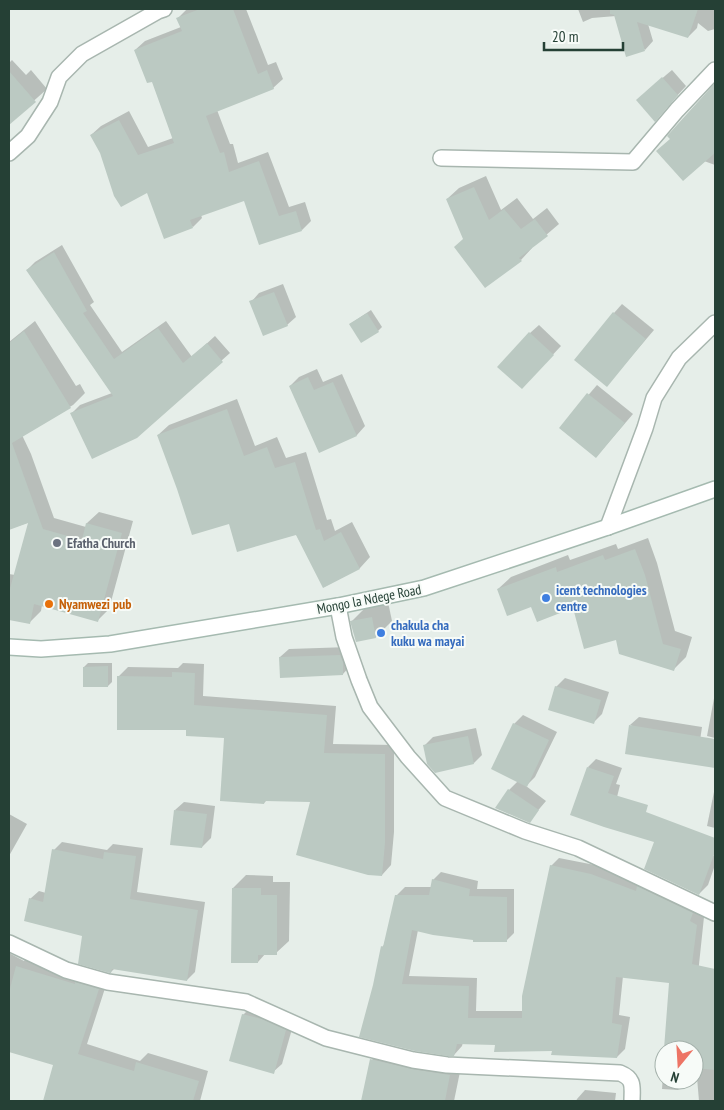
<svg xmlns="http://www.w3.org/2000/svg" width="724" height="1110" font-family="'PT Sans Narrow',sans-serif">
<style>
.shadow{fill:#0003}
.building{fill:#bbc9c2}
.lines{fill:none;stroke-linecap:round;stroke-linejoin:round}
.street-casing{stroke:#a8b6af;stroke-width:18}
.secondary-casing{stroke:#a5bab0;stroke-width:18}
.street{stroke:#fff;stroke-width:15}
.secondary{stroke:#fff;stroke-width:15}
.worship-dot{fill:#6b7280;stroke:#f7fbf8;stroke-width:2}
.shop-dot{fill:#3f7fe0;stroke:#f7fbf8;stroke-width:2}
.food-dot{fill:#e8710a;stroke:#f7fbf8;stroke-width:2}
.labels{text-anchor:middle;stroke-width:4;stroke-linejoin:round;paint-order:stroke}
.worship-label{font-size:14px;font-weight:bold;fill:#5b616d;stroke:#f7fbf8;text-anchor:start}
.shop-label{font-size:14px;font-weight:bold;fill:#366cbe;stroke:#f7fbf8;text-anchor:start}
.street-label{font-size:14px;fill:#254035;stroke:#f7fbf8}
.food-label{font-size:14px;font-weight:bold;fill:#c56008;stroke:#f7fbf8;text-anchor:start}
</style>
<rect width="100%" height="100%" fill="#e6eee9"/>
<g class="shadow">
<polygon points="187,9 246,9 268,65 276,62 283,79 273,88 217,110 230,144 233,144 238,163 268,152 289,207 305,202 311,221 302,230 245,199 201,215 202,218 193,227 101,152 91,135 101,126 129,111 148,147 173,138 152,80 135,50 145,41 181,27 178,18"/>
<polygon points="578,9 715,9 715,29 708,31 698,23 697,28 688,37 648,24 653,41 645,50 616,16 592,18 583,22"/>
<polygon points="12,60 26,75 31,70 47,89 9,123 9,63"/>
<polygon points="672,70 686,86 663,111 646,92"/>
<polygon points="715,86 715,165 704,161 671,138 685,117"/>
<polygon points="486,176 501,210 517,198 533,219 547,208 559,224 532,247 532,248 521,260 464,238 447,199 459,188"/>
<polygon points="62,245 94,302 90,305 122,352 166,321 192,357 215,336 230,353 136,437 72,413 80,405 112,393 27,270 35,262"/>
<polygon points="283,284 296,317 287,325 251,302 259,293"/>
<polygon points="622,304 654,330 607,385 614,313"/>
<polygon points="371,310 382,327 378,331 350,324"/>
<polygon points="35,321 76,386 80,384 85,393 73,405 22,435 31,454 54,518 86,527 87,523 99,512 133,521 109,609 97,621 42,605 41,611 29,623 9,619 9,574 15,575 30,522 9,529 9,413 24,407 9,388 9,342"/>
<polygon points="539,325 561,346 530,379 530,333"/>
<polygon points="317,369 323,382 342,374 365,426 357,435 320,451 290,386 299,377"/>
<polygon points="597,385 633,414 596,457 560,428"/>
<polygon points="237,399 255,446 277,437 286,458 306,452 327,520 331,519 335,531 352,522 370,557 360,568 324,587 296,534 229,522 179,489 158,435 169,425"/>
<polygon points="648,538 657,563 675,631 692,637 686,657 674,669 617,639 574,606 532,605 498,589 511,577 568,555 570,560 616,544 618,549"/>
<polygon points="388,602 392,621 376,637 357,640 352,621 368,605"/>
<polygon points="349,647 351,665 343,674 280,657 289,649"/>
<polygon points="88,663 112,663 112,682 108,686 84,667"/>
<polygon points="183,663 204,664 203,696 336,706 333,744 394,745 394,832 391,865 382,875 312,801 267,800 264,803 225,737 188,729 118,677 128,667 178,668"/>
<polygon points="565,678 609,692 602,714 594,722 556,687"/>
<polygon points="715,693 715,738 707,736"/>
<polygon points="523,715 557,732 535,777 526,786 546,801 529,821 497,808 509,790 518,781 514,724"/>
<polygon points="639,717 702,727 698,754 630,725"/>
<polygon points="476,728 482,755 474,763 424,746 433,737"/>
<polygon points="596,759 622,768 616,784 620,785 612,817 588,767"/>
<polygon points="715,787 715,828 707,826"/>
<polygon points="184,802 215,806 211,838 202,847 175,810"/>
<polygon points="9,814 27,824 9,856"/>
<polygon points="662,840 715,856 715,865 708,885 699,894"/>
<polygon points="62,842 107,850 113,844 143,848 137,892 205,902 195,972 187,980 115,968 111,972 83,935 30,899 39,891 46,893 54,850"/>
<polygon points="559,858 600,866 700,905 697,913 704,917 690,1050 665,1050 670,982 623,976 619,1015 630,1017 625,1049 617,1057 496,1043 463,1042 462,1046 454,1055 375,986 382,947 384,945 397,895 405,887 432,887 433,880 441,872 478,881 477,889 514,889 514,933 506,941 474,939 418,930 409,976 477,978 476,1011 523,1011 551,866"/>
<polygon points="246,875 273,876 273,882 290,882 289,941 276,953 266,953 258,962 233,888"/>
<polygon points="9,953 24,961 27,957 108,979 87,1044 140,1061 148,1053 208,1071 200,1101 45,1101 54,1064 9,1050"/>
<polygon points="715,1000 715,1101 699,1101 696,1066"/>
<polygon points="252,1006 294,1022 282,1064 273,1072 243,1015"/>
<polygon points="384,1047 462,1062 454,1101 362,1101 372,1060"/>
<polygon points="664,1061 664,1080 687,1080 678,1090 662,1089"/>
<polygon points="585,1090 616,1093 615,1101 576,1101 577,1099"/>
</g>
<g class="building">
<polygon points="200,9 233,9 258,74 267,70 274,89 206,116 220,153 224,152 229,172 259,161 279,216 296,211 302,231 259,245 244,201 190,220 193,228 164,239 147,193 121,207 114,196 100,153 90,135 119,120 138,155 174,143 152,82 147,83 134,50 182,31 176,18"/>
<polygon points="610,9 698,9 688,38 637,22 645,51 626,57 614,15 610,14"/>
<polygon points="9,71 36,102 9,125"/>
<polygon points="662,77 678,95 655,122 636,100"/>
<polygon points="715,83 715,153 683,181 656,151 670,139 667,136"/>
<polygon points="474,187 489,220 504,209 521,229 535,219 548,236 519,258 522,261 485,288 454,247 463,239 446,199"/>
<polygon points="54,252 87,311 83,313 114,359 158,328 183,363 207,343 223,362 137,438 92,459 70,413 113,396 26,270"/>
<polygon points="274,292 288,326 263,336 249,301"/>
<polygon points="613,312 646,339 607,387 574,360"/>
<polygon points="367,313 379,332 361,343 349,324"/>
<polygon points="24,331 71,408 12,443 43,529 82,540 86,523 122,533 98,622 34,604 30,624 9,620 9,592 28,523 9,530 9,343"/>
<polygon points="529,332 554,355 522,389 497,367"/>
<polygon points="308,377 314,390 333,382 357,436 319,453 289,386"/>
<polygon points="587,393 625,423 596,458 559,428"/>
<polygon points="227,409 244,456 267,447 275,468 295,462 316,530 320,529 324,541 341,532 360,569 323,588 296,535 237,552 229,524 192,535 177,489 157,435"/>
<polygon points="635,549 645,575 663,644 681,649 674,671 619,654 616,640 584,649 573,608 537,622 531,607 507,616 497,589 556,567 557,572 603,555 605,560"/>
<polygon points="372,617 376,638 356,642 350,621"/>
<polygon points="340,655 343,662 343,675 280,678 279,657"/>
<polygon points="108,666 108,687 83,687 83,667"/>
<polygon points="172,672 195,673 194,705 327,715 324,753 385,754 385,843 382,876 368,875 296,855 310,802 265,801 264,804 220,801 224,738 186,736 186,730 117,730 117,676 172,677"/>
<polygon points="555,686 601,700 594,724 548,710"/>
<polygon points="513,723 549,740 527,787 491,769"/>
<polygon points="629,725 715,739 715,768 625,754"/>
<polygon points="468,736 474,764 435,773 427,764 423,745"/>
<polygon points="587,767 614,776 608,793 648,805 646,812 715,838 715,852 699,895 644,869 654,842 604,827 570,815"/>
<polygon points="508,789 539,810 530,823 495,808"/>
<polygon points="174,810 207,814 202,848 170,845"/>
<polygon points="52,849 103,859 104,852 136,856 130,899 198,910 187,981 112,969 111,973 110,973 78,964 82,936 24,921 29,898 43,902"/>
<polygon points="550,865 591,874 636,891 637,886 693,913 690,921 697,925 692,964 715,969 715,1070 695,1068 694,1050 664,1050 664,1062 663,1062 669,983 616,977 612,1023 622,1025 617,1058 551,1055 552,1051 494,1052 495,1045 457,1044 454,1056 448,1056 415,1051 359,1037 373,985 381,946 383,947 395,895 429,895 432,879 470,889 469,896 507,897 507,942 473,942 473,940 433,935 412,930 402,984 469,986 468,1018 522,1018 522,996"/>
<polygon points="232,888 261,888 261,895 277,895 277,955 258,955 258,963 231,963"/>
<polygon points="16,966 75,984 75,982 99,989 78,1054 134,1071 136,1062 199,1081 193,1101 43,1101 53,1065 9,1052 9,992"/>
<polygon points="242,1014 262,1019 286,1030 274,1074 229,1061"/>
<polygon points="370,1059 412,1069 450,1075 445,1101 361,1101"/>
</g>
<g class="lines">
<g class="street-casing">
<g id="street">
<polyline points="9,153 28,136 50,102 59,77 82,54 158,11 164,9"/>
<polyline points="441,158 633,162 677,110 715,70"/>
<polyline points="608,527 645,428 654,398 679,358 715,323"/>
<polyline points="338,606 344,637 359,680 370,707 408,757 445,798 525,831 578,848 715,913"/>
<path d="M9,943L66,970L108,982L246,1002L326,1038L413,1060L447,1065L620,1073C635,1079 632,1087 632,1101"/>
</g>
</g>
<g class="secondary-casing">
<polyline id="secondary" points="9,647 41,649 110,644 338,606 424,588 608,527 715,489"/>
</g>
<use href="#street" class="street"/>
<use href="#secondary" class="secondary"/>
</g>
<circle class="worship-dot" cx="57" cy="543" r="5"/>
<g class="shop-dot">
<circle cx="546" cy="598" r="5"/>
<circle cx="381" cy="633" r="5"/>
</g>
<circle class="food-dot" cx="49" cy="604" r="5"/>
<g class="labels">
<g class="worship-label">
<text x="67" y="548">Efatha Church</text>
</g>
<g class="shop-label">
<text x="556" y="595">icent technologies<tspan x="556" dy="16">centre</tspan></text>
<text x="391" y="630">chakula cha<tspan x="391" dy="16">kuku wa mayai</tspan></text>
</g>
<g class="street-label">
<text transform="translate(369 599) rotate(-11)" y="5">Mongo la Ndege Road</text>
</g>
<g class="food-label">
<text x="59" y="609">Nyamwezi pub</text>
</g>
</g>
<rect width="724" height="1110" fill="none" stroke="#254035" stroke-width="20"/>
<g transform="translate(679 1065) rotate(198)"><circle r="24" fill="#f7fbf8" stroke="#a3b0aa"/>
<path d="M0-4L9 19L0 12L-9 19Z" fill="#ed7465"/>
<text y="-8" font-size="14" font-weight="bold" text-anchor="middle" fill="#254035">N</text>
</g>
<path d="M544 42v8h79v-8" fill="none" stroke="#254035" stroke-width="2.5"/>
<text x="552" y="42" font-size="15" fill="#254035" stroke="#f7fbf8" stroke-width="4" paint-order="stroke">20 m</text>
</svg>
